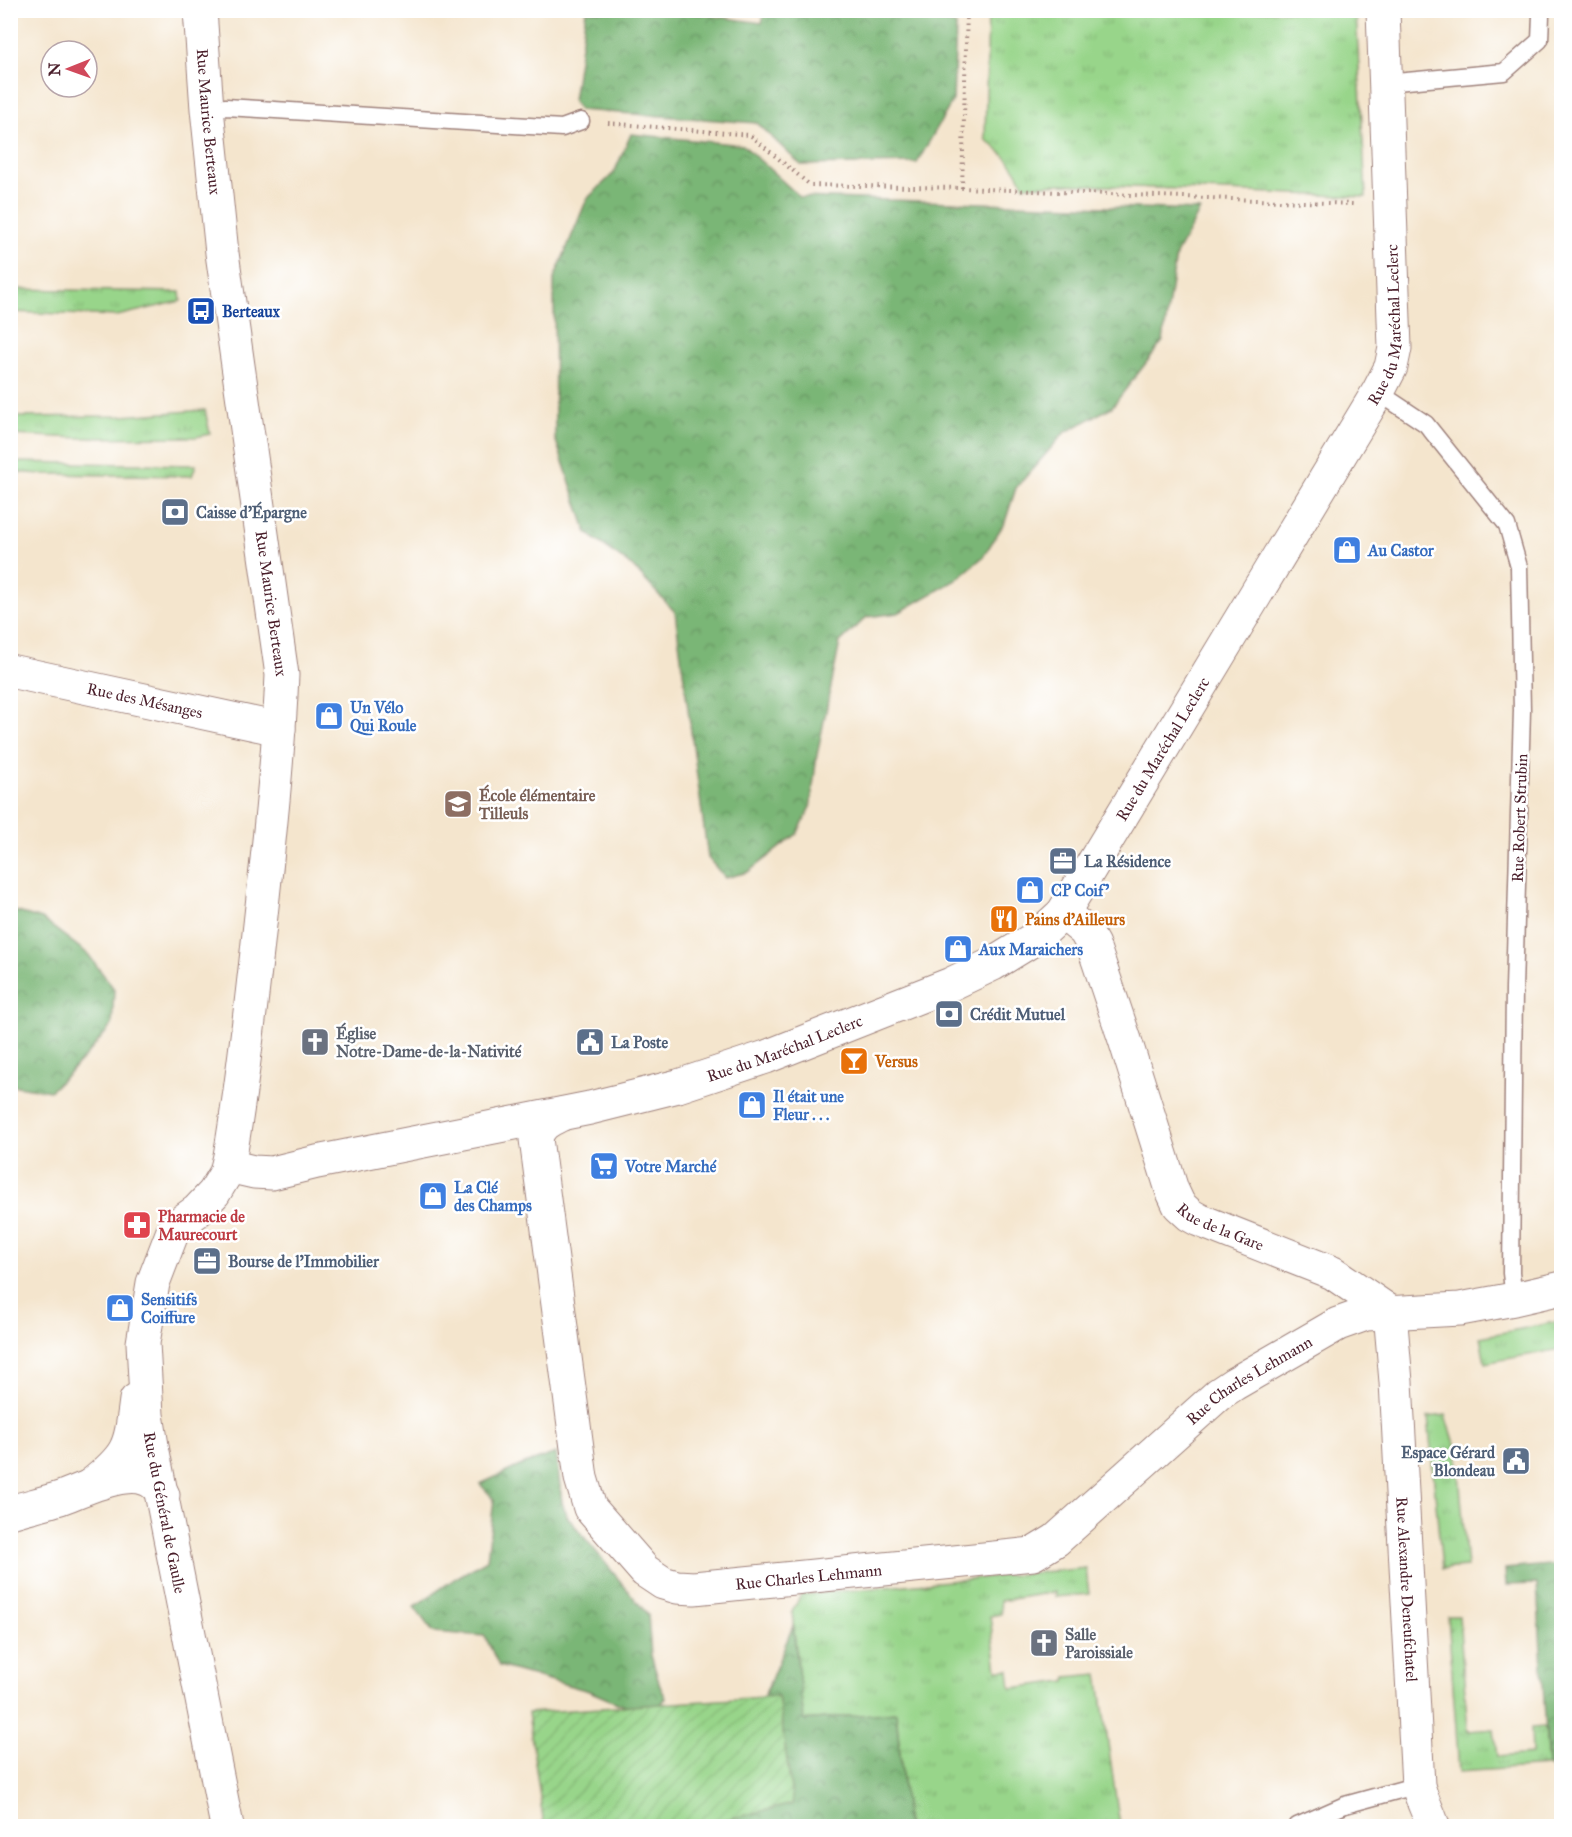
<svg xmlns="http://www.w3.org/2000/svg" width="1572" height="1837" font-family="'IM FELL Great Primer',serif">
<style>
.grass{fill:url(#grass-tufts);stroke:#717a5a;stroke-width:1.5}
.forest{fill:url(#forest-crowns);stroke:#626a50;stroke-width:1.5}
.garden{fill:url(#garden-furrows);stroke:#717a5a;stroke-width:1.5}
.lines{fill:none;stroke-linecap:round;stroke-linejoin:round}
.lane-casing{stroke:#9f827c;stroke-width:19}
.street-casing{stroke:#9f827c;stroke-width:35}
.path{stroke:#9f827c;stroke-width:4;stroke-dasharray:1.5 4.5;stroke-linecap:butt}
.lane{stroke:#fff;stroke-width:16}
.street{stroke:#fff;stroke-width:33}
.labels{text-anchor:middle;stroke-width:5;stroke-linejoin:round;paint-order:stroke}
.street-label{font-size:16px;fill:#4a1f2b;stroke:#fff}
.transit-label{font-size:16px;font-weight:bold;fill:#164399;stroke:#fff;text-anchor:start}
.service-label{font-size:16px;font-weight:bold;fill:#4e5e75;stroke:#fff;text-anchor:start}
.shop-label{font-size:16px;font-weight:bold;fill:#366cbe;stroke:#fff;text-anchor:start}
.education-label{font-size:16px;font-weight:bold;fill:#785e54;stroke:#fff;text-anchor:start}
.food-label{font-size:16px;font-weight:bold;fill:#c56008;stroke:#fff;text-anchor:start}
.worship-label{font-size:16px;font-weight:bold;fill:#5b616d;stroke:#fff;text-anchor:start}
.health-label{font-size:16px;font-weight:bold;fill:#be3a42;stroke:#fff;text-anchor:start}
</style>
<defs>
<pattern id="grass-tufts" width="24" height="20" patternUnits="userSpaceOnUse" patternTransform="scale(1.5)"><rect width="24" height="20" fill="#98d58a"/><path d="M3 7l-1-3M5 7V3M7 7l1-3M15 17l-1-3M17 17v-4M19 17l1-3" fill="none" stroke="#84b677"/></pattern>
<pattern id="forest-crowns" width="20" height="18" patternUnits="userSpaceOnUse" patternTransform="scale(1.5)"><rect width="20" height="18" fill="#7ab676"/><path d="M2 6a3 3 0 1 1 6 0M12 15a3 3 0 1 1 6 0" fill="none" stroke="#669361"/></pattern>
<pattern id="garden-furrows" width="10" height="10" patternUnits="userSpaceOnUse" patternTransform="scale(1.5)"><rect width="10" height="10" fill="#98d58a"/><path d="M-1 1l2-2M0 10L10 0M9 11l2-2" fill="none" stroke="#84b677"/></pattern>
</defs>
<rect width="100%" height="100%" fill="#fff"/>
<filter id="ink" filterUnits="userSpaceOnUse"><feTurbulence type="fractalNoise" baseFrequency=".0167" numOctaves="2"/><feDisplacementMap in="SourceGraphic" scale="12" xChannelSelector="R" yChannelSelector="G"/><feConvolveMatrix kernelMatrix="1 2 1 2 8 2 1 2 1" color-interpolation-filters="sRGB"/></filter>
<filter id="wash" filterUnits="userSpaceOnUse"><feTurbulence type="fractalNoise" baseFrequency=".008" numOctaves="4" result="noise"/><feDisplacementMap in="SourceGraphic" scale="24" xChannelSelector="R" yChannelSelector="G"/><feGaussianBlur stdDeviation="1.35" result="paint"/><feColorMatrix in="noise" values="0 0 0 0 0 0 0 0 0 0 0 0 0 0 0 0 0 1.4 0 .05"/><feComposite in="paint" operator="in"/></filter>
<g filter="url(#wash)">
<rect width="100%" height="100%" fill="#f4e5cd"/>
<g class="grass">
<path d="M988,11H1356L1366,197L1062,184L1024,186C1014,164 1004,154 985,139Z"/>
<polygon points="11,289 180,292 181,301 117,316 11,312"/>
<polygon points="205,410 210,434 196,437 81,438 11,435 11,417 122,416"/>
<polygon points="12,462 196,465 192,476 43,474 11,472 11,463"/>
<polygon points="1561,1321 1561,1349 1485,1363 1480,1337"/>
<polygon points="1446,1415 1457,1450 1467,1567 1442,1569 1428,1417"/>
<polygon points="1086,1568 1089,1594 1055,1597 1055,1592 1000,1601 1001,1614 990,1616 997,1670 1009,1670 1011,1688 1066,1681 1067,1677 1098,1674 1120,1826 907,1826 896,1712 803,1720 792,1612 801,1595"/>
<polygon points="1448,1616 1459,1616 1468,1731 1494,1729 1497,1757 1532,1754 1531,1728 1545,1727 1548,1766 1459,1772"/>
</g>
<g class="forest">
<polygon points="897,10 956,25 953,100 917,163 801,165 757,123 579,110 573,101 586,11 679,11 762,23 765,11"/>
<polygon points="631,134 743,145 800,197 1200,210 1176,255 1163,341 1112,407 1064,433 1016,488 1005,522 983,557 956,580 898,613 867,617 840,642 817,755 810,809 797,834 748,872 725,878 708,858 675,612 633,567 587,533 555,438 554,279 587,199 614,173"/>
<polygon points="11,910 42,919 88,954 114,989 112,1025 85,1057 50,1091 11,1085"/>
<polygon points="556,1453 562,1502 566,1515 648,1615 651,1655 660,1686 666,1698 653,1714 643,1714 589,1691 499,1666 485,1636 433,1632 414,1607 456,1578 487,1560 494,1499 480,1484 522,1465"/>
<polygon points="1561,1564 1562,1564 1561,1774 1548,1766 1537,1584 1506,1585 1505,1569"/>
<polygon points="793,1626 804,1720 896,1712 907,1826 691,1826 763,1699"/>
</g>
<polygon class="garden" points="778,1696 793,1804 698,1826 544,1826 528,1713"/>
</g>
<g filter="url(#ink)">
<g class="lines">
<g class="lane-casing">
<g id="lane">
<polyline points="1385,83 1504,72 1540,40 1541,15"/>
<polyline points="207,109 226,107 562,128 581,121"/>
<polyline points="1378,392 1426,424 1507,525 1519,567 1522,710 1514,989 1511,1273 1514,1299"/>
<polyline points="1297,1826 1345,1805 1418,1785"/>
</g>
</g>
<g class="street-casing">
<g id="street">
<path id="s1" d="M200,10L207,109L222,253L282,675C278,767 267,860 257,952C249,1020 242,1088 230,1156L226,1173L214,1193L197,1211L183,1221L173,1231L153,1283L143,1343L147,1415L153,1452L227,1826"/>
<path id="s2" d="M10,671L279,729"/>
<path id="s3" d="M1063,913L1085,931L1093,945L1125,1040L1172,1190L1179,1205L1190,1215L1199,1220L1333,1273L1390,1312"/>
<path id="s4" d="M562,1114C550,1120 539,1124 536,1139L581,1478L590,1508L645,1571L663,1583L677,1587L694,1588L1033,1554L1056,1540L1219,1394L1234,1384L1338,1324L1366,1314L1460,1309L1514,1299L1562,1288"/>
<path id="s5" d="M228,1166L254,1172L272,1173L317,1162L590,1108L678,1086L766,1057L951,984L993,964L1037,937L1063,913L1378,392L1391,367L1395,348L1383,10"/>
<path id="s6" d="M1390,1312L1396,1382L1418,1785C1421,1799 1429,1813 1433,1826"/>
<path d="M91,1485C130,1454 130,1447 136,1400"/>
<path d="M10,1512C27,1507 44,1503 60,1498C88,1488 145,1457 163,1495"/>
</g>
</g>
<g class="path">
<polyline points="608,123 750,135 810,185 962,188 1353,204"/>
<polyline points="962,188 967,10"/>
</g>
<use href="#lane" class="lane"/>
<use href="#street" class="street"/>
</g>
</g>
<defs>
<g id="bus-square" transform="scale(1.5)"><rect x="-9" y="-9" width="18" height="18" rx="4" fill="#1a4fb4" stroke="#fff"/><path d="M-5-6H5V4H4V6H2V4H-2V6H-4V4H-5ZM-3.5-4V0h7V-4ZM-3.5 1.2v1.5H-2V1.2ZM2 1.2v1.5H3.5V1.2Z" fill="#fff"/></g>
<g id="bank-square" transform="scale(1.5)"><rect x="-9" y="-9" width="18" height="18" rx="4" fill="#5c6f8a" stroke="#fff"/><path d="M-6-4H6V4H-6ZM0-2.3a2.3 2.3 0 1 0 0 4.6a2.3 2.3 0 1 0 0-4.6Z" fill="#fff"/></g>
<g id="shop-square" transform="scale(1.5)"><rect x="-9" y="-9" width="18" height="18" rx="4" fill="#3f7fe0" stroke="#fff"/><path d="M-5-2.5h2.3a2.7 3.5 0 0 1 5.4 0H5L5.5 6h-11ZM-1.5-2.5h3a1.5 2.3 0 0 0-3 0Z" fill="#fff"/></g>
<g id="school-square" transform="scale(1.5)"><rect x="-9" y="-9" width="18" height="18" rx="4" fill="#8d6e63" stroke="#fff"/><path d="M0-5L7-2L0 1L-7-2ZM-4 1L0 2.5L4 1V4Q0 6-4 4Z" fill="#fff"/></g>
<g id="office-square" transform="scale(1.5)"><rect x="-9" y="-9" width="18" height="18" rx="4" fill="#5c6f8a" stroke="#fff"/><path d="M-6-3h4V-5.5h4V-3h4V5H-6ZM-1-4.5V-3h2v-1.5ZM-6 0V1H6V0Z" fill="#fff"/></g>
<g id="restaurant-square" transform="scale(1.5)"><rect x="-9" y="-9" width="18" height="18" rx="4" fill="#e8710a" stroke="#fff"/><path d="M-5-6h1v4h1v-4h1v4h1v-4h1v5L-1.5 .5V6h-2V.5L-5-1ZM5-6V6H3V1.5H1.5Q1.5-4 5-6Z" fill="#fff"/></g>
<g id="church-square" transform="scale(1.5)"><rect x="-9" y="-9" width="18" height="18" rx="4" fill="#6b7280" stroke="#fff"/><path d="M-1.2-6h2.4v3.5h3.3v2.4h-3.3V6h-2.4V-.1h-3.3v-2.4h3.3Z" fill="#fff"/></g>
<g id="civic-square" transform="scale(1.5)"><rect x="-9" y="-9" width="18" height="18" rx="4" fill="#5c6f8a" stroke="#fff"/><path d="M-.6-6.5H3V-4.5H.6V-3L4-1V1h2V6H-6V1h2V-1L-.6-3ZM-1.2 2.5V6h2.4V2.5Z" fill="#fff"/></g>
<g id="bar-square" transform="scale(1.5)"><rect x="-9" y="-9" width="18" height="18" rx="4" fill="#e8710a" stroke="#fff"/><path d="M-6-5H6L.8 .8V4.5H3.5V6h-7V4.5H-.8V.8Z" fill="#fff"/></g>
<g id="supermarket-square" transform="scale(1.5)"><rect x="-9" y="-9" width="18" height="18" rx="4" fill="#3f7fe0" stroke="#fff"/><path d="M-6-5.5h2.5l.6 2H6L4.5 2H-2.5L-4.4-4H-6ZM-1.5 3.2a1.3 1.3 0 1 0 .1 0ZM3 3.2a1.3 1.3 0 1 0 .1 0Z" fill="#fff"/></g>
<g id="pharmacy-square" transform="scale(1.5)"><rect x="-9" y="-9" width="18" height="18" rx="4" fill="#e0444e" stroke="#fff"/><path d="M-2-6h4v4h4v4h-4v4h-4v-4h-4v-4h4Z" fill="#fff"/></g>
</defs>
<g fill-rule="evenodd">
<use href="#bus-square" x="201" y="311"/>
<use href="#bank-square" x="175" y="512"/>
<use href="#shop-square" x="1347" y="550"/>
<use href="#shop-square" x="329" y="716"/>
<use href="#school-square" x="458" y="804"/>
<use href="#office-square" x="1063" y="861"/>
<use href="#shop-square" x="1030" y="890"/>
<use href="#restaurant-square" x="1004" y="919"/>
<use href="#shop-square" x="958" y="949"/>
<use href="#bank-square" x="949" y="1014"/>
<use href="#church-square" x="315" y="1042"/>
<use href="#civic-square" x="590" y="1042"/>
<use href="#bar-square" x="854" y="1061"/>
<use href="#shop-square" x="752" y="1105"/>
<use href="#supermarket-square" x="604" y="1166"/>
<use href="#shop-square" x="433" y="1196"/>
<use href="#pharmacy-square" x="137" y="1225"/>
<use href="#office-square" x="207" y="1261"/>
<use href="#shop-square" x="120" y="1308"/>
<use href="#civic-square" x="1516" y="1461"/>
<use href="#church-square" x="1044" y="1643"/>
</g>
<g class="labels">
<g class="street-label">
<text dy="6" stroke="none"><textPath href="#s1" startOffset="112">Rue Maurice Berteaux</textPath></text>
<text dy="6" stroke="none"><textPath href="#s5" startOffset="1563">Rue du Maréchal Leclerc</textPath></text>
<text dy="6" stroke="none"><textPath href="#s1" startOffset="598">Rue Maurice Berteaux</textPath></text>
<text dy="6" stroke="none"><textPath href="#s2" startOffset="138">Rue des Mésanges</textPath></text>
<text dy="6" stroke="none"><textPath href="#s5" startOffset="1077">Rue du Maréchal Leclerc</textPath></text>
<text transform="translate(1519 818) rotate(-88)" y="6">Rue Robert Strubin</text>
<text dy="6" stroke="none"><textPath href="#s5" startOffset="573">Rue du Maréchal Leclerc</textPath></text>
<text dy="6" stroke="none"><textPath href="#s3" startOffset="366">Rue de la Gare</textPath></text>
<text dy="6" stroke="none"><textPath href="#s4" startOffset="1167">Rue Charles Lehmann</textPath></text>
<text dy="6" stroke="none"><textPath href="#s1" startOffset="1539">Rue du Général de Gaulle</textPath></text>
<text dy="6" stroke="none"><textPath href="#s4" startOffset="663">Rue Charles Lehmann</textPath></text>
<text dy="6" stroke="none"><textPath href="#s6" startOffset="278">Rue Alexandre Deneufchatel</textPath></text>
</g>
<g class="transit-label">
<text x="222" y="317">Berteaux</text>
</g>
<g class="service-label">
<text x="196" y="518">Caisse d'Épargne</text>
<text x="1084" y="867">La Résidence</text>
<text x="970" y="1020">Crédit Mutuel</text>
<text x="611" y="1048">La Poste</text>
<text x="228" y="1267">Bourse de l'Immobilier</text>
<text x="1495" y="1458" text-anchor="end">Espace Gérard<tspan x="1495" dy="18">Blondeau</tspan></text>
</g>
<g class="shop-label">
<text x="1368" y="556">Au Castor</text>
<text x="350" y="713">Un Vélo<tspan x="350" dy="18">Qui Roule</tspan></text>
<text x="1051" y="896">CP Coif'</text>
<text x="979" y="955">Aux Maraichers</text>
<text x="773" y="1102">Il était une<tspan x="773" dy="18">Fleur . . .</tspan></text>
<text x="625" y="1172">Votre Marché</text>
<text x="454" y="1193">La Clé<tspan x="454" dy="18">des Champs</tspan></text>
<text x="141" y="1305">Sensitifs<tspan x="141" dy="18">Coiffure</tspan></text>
</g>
<g class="education-label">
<text x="479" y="801">École élémentaire<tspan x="479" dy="18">Tilleuls</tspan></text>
</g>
<g class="food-label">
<text x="1025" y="925">Pains d'Ailleurs</text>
<text x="875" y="1067">Versus</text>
</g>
<g class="worship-label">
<text x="336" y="1039">Église<tspan x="336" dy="18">Notre-Dame-de-la-Nativité</tspan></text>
<text x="1065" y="1640">Salle<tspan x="1065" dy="18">Paroissiale</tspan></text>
</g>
<g class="health-label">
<text x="158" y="1222">Pharmacie de<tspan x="158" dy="18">Maurecourt</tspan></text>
</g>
</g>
<rect width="1572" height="1837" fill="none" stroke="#fff" stroke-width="36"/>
<g transform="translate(69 69) rotate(269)"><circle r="28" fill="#ffffff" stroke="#b7a5aa" stroke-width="1.5"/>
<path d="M0-4.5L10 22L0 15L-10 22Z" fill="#d1495b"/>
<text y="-9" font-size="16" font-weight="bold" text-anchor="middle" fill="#4a1f2b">N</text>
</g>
</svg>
